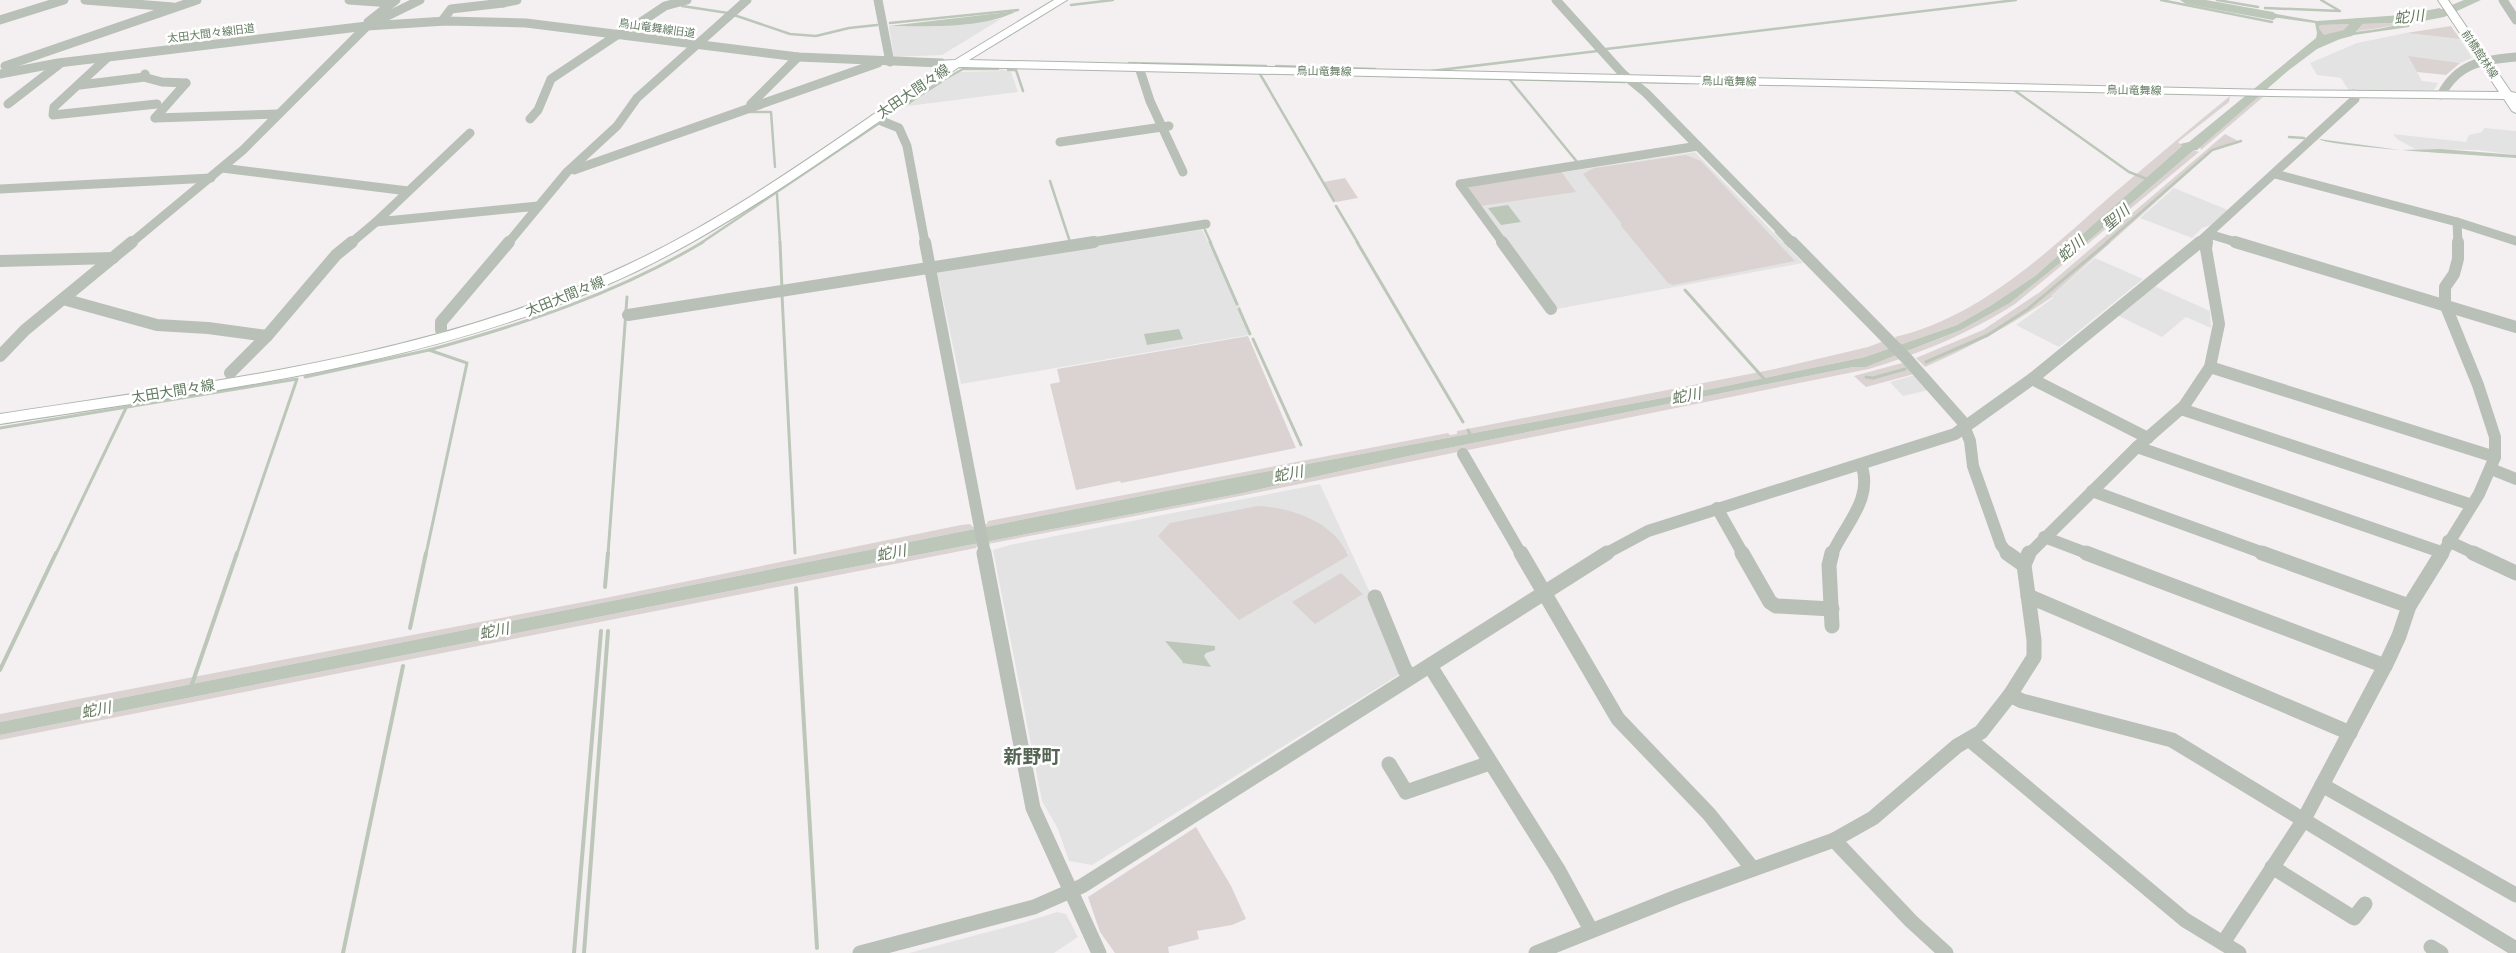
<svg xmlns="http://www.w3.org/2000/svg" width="2516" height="953" font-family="Helvetica,'Noto Sans JP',sans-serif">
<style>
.built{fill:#e4e3e3}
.green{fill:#dbd3d1}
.water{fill:#bcc7b9;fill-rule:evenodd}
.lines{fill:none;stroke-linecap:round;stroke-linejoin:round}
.stream-far2{stroke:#bcc7b9;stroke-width:2.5}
.stream-far1{stroke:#bcc7b9;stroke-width:3}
.stream{stroke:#bcc7b9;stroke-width:4}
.river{fill:#bcc7b9;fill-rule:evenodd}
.major-casing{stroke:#adb5ac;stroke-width:2}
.minor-far2{stroke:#b9c0b8;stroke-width:9}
.minor-far1{stroke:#b9c0b8;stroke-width:12}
.minor{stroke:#b9c0b8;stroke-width:15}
.major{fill:#fff;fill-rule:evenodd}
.labels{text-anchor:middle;stroke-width:5;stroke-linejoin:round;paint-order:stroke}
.far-street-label{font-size:11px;fill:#627a60;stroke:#fff}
.street-label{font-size:14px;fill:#627a60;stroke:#fff}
.water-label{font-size:15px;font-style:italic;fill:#62765b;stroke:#fff}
.near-quarter-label{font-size:19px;font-weight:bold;fill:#536552;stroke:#fff}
</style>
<rect width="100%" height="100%" fill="#f4f0f2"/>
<g class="built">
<polygon points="1001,19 942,55 894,57 889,26 928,26"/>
<polygon points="2406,33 2460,39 2472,58 2460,63 2409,57 2422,81 2438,83 2434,90 2349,91 2341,78 2317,75 2310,63 2357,43"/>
<polygon points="1000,69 1011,72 1018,92 908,106 942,83 940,81 944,79 947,79 958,72 999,71"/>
<polygon points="2484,128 2516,131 2516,155 2478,150 2415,149 2397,139 2393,134 2466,142 2469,135 2482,132"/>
<polygon points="1695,152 1803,263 1557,309 1553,308 1467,187"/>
<polygon points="2174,188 2228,210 2211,225 2202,228 2192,238 2140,218"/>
<polygon points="1200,230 1203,231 1236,304 1239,304 1241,309 1238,310 1249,335 961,384 937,271"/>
<polygon points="2095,258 2143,279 2059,347 2016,325 2053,298 2051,296"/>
<polygon points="2152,285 2210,311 2211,328 2186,317 2162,337 2117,315"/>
<polygon points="1915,375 1929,390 1903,396 1890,382"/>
<polygon points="1320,484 1371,595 1400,674 1092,865 1069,861 1058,829 1042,801 993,550 1010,545"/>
<polygon points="1057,912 1066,914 1078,937 1054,953 909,953 1022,923"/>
</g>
<g class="green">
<path d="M2398,23L2402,24C2375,29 2351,32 2324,35L2319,28L2320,25Z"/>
<polygon points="2451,26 2460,39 2406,33"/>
<polygon points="2408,56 2460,63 2446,75 2417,72"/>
<path d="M2230,96L2229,102L2178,142L2182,146L2035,276L1990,306L1957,325L1865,357L1716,388L1232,478L0,722V714L610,597L961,525L970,524L973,527L987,524L988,521L1448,433L1450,435L1457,434V431L1775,369L1868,347L1884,341L1886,343L1896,339L1895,337C1981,317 2049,250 2113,194C2152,161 2190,128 2230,96Z"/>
<polygon points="2257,97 2263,97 2201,150 2200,147"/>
<path d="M2225,134L2240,142L2216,148L2051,296L2052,297C2011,325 1970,347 1925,367L1916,358L1983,330L2040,292Z"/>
<path d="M2194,150L2199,152L2015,304C1966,335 1921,353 1869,369L1240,496L977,546L976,548L0,740V735L790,579L1238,494L1413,455L1853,367H1866L1961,330L2010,303L2094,236Z"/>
<polygon points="1686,155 1701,161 1795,261 1673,285 1668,283 1621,226 1621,223 1583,174 1594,168"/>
<polygon points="1560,170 1576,192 1480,206 1467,187"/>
<polygon points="1345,178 1358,198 1336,202 1324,182"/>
<polygon points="1248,336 1296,448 1121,483 1120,481 1076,490 1050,384 1060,382 1057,369"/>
<polygon points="1902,363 1907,364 1914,374 1866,387 1854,376"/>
<path d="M1258,506C1290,507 1335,522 1348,556L1239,620L1158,536L1170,523Z"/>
<polygon points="1341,573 1363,594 1315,624 1292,602"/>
<polygon points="1196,827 1231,886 1246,919 1232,925 1197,931 1199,939 1168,947 1169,953 1115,953 1100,932 1088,897"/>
</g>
<g class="water">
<path d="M2440,8L2445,16L2411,23L2409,27L2347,36L2317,49L2289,70L2197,150H2194L2094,236L2010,303L1961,330L1866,367H1853L1413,455L1238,494L790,579L0,735V722L1232,478L1716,388L1865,357L1957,325L1990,306L2035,276L2182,146L2180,144L2189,142L2316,38L2317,33L2315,23L2249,14L2246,9L2317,21L2402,15ZM2398,23L2401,24C2375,31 2350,32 2324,35L2319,28L2320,25Z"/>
<path d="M1017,11C983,29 928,26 889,26Z"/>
<path d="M2319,139L2400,150L2441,149L2516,155V158C2490,156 2326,147 2319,139Z"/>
<polygon points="1508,205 1521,222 1501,225 1488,208"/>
<polygon points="1179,329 1183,339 1147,345 1144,334"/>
<polygon points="1165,641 1215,646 1215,650 1206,653 1204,656 1211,667 1182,663 1183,662"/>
</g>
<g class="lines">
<g class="stream-far2">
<polyline points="2161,0 2272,22"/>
<polyline points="2217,0 2258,7"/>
<polyline points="1071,5 1113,0"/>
<polyline points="682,6 728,13"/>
<polyline points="2265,8 2340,11 2321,0"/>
<polyline points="734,15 790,34 816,36 849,28 877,25"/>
<polyline points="890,23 1018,10"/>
<polyline points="1606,49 2016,0"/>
<polyline points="1129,63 1266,66"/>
<polyline points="1276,66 1375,69"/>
<polyline points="1008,70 1016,70 1023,91"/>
<polyline points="1431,71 1598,51"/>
<polyline points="1260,74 1334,201"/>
<polyline points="1387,76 1625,82"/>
<polyline points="945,79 963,69 998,69"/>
<polyline points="1510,80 1578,163"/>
<polyline points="1643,82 1688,83"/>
<polyline points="2014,90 2129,172 2147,179"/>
<polyline points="906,105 941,82"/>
<polyline points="749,112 771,112 775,167"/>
<polyline points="2289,137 2304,138"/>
<polyline points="1050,181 1070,242"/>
<polyline points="777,194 780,243"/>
<polyline points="1336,206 1358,243"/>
<polyline points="1205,230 1211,243"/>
<polyline points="1776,232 1786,243"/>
<polyline points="701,243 878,124"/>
<polyline points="2106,243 2212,150 2241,141"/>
</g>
<g class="stream-far1">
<polyline points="780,242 782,289"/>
<polyline points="1210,242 1237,304"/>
<polyline points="1357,242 1463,422"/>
<polyline points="1785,242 1789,246"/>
<polyline points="1685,290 1766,381"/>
<polyline points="782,295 795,553"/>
<polyline points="1239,309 1250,334"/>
<polyline points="1253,339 1301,445"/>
<path d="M429,350C524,324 618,293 703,242"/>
<polyline points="1926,362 1988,335 2028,309 2108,242"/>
<polyline points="305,377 429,350 467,363 426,554"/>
<polyline points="1866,377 1873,378 1905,369"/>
<polyline points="0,428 297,379 237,554"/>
<polyline points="1468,430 1472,438"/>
<polyline points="56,554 126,408"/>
<polyline points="608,554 627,297"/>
</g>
<g class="stream">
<polyline points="605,587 608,553"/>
<polyline points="796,588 817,948"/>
<polyline points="410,628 426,553"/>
<polyline points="0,670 56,553"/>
<polyline points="191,687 237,553"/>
<polyline points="343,953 403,666"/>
<polyline points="574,953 601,631"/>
<polyline points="584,953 608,631"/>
</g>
<g class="river">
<polygon points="2180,0 2206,0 2273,12 2279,16 2273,20 2186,4"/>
<polygon points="2464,0 2481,0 2444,17 2418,22 2412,18 2414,15 2437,11"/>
<polygon points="2358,18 2364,22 2352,36 2328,42 2322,38 2324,35 2344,30 2354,19"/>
</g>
<g class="major-casing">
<path id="major" d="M1054,0H1067L969,60L2271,90L2499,92L2438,0H2448L2511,92L2516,93V113L2512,111L2504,99L2271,96L959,67C854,137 752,215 637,271C439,366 215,390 0,424V414C212,381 431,358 627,265C740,212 841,135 945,66L938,65V61L955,60Z"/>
</g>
<g class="minor-far2">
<polyline points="85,0 173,7"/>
<polyline points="349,0 391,3"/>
<polyline points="503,0 503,3 517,0"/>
<polyline points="878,0 890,62"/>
<polyline points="1556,0 1623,74 1646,93 1793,243"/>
<polyline points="2503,0 2516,20"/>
<polyline points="0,20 64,0"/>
<polyline points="442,21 451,9 503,3"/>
<polyline points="367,26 446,21 526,23 798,57 942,63"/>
<polyline points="623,34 665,6 687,0"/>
<polyline points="108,57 54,107 53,115 157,104"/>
<polyline points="5,66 197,0"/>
<polyline points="1139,67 1150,101 1183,172"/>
<polyline points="0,74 58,63 367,26 420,0"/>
<polyline points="145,74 147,78 162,82 186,83"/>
<polyline points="80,85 145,77"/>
<path d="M2441,95C2458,63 2482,60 2516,57"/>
<polyline points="8,104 61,63"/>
<polyline points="753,107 751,104 798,57"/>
<polyline points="155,118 278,114"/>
<polyline points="155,118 186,83"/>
<polyline points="874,118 899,128 907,146 925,243"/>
<polyline points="530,119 538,110 551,79 620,33"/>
<polyline points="1060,142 1169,126"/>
<polyline points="222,168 408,191"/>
<polyline points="574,170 878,63"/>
<polyline points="2275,174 2457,222 2516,241"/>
<polyline points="0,189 211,178"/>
<polyline points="376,222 538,206"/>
<polyline points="2457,222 2458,243"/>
<polyline points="131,243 243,150 367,26 368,22 396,0"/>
<polyline points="351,243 376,222 470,133"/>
<polyline points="508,243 567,172 617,126 637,98 747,0"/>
<polyline points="1086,243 1206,224"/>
<polyline points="1503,243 1460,184 1698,146"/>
<polyline points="2198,243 2355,99 2353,94"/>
<polyline points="2207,243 2209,234 2239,243"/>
</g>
<g class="minor-far1">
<polyline points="925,242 985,554"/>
<polyline points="1502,242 1551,309"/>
<polyline points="1792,242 1907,359 1962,421 1970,441 1973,466 2001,545 2008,554"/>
<polyline points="2235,242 2516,327"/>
<polyline points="0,261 113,258"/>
<polyline points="63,299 157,325 208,328 267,336"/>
<polyline points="628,315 1094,242"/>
<polyline points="441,330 441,322 509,242"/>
<polyline points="0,356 25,330 132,242"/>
<polyline points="2210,367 2495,457"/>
<polyline points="230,373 267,336 336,255 352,242"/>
<polyline points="2032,379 2148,438"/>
<polyline points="2181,409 2472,505"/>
<polyline points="2137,447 2441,552"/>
<polyline points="1463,454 1521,554"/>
<polyline points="2491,469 2516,479"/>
<polyline points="2092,491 2266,554"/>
<polyline points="1717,508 1743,554"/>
<polyline points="2044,537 2089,554"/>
<polyline points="2448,541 2476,554"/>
<polyline points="1605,554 1648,531 1955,434 2032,379 2200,242"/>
<path d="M1832,554C1845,524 1874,499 1861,464"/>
<polyline points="2029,554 2137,447 2184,406 2210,367 2219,324 2206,249 2207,242"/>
<polyline points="2442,554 2479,494 2495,457 2495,437 2478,385 2445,304 2445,287 2454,274 2458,259 2458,242"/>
</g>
<g class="minor">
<polyline points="984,553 1033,808 1099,953"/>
<polyline points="1521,553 1618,719 1709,814 1753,869"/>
<polyline points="1742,553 1770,602 1776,606 1832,609"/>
<polyline points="2007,553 2024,565"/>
<polyline points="2086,553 2385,666"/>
<polyline points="2262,553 2409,606"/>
<polyline points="2473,553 2516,573"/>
<polyline points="2028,596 2350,733"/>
<polyline points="1375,597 1405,670 1411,677"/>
<polyline points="1832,626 1829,565 1832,553"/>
<polyline points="1430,666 1559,871 1591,930"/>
<polyline points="2010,695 2022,701 2172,740 2516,949"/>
<polyline points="1970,740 2185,920 2239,953"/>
<polyline points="1389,764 1406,792 1490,763"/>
<polyline points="2322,785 2516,895"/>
<polyline points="1834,840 1911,921 1946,953"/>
<polyline points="2272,867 2354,918 2365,904"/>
<polyline points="2223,943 2303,821 2386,664 2399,636 2409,606 2442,553"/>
<polyline points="2431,947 2441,953"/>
<polyline points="860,953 1034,907 1082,886 1607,553"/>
<polyline points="1536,953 1679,896 1834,840 1873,818 1957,746 1981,732 2010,695 2034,657 2034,640 2024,565 2029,553"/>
</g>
<use href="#major" class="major"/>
</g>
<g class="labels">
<g class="far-street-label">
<text transform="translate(657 28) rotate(8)" y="4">鳥山竜舞線旧道</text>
<text transform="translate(211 33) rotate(-7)" y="4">太田大間々線旧道</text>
<text transform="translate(2480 54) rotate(56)" y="4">前橋館林線</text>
<text transform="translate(1324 71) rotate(1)" y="4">鳥山竜舞線</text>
<text transform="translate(1729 81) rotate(1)" y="4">鳥山竜舞線</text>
<text transform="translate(2134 90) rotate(1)" y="4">鳥山竜舞線</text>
</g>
<g class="street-label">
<text transform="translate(913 91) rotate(-34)" y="5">太田大間々線</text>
<text transform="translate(565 296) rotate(-22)" y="5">太田大間々線</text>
<text transform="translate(173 391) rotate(-9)" y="5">太田大間々線</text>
</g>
<g class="water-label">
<text transform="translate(2409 17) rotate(-6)" y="5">蛇川</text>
<text transform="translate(2116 218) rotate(-41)" y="5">聖川</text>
<text transform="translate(2071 249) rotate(-41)" y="5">蛇川</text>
<text transform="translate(1686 396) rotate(-11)" y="5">蛇川</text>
<text transform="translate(1288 474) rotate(-11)" y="5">蛇川</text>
<text transform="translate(891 553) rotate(-11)" y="5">蛇川</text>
<text transform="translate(494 631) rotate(-11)" y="5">蛇川</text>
<text transform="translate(96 710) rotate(-11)" y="5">蛇川</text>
</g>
<g class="near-quarter-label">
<text x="1032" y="763">新野町</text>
</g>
</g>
</svg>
